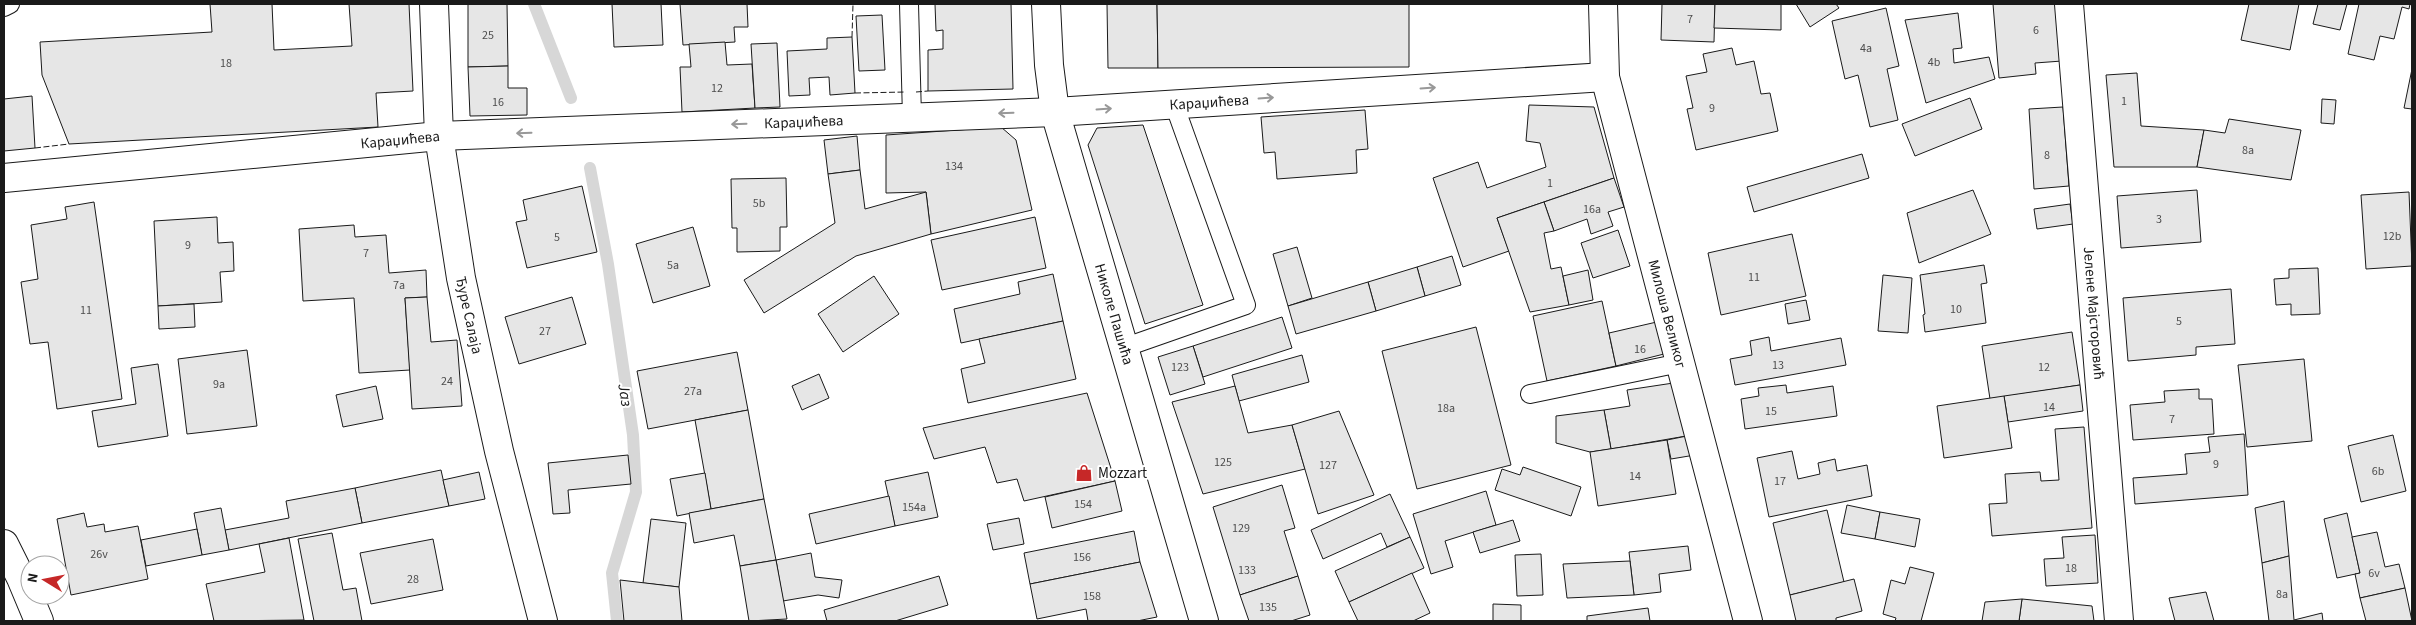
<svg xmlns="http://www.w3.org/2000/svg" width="2416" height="625" font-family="'Source Sans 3',sans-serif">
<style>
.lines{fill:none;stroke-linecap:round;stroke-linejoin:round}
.stream{stroke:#d7d7d7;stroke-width:12}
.building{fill:#e6e6e6;stroke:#1a1a1a}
.service-casing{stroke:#1a1a1a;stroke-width:20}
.minor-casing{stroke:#1a1a1a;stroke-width:30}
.tertiary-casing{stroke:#1a1a1a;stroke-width:30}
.service{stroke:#fff;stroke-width:18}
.minor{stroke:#fff;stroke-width:28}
.tertiary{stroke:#fff;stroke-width:28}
.fence{stroke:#1a1a1a;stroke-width:1;stroke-dasharray:6 2.5;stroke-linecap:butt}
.oneway{stroke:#989898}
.labels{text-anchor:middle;stroke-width:4;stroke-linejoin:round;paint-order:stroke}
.number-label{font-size:12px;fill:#4d4d4d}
.street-label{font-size:15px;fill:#1a1a1a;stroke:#fff}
.poi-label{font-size:15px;fill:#1a1a1a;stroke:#fff;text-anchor:start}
.water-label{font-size:16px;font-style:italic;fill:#1a1a1a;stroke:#fff}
</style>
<rect width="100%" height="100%" fill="#fff"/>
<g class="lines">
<g class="stream">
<polyline points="534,4 571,98"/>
<polyline points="590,168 608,264 633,435 636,492 612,573 617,621"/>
</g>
</g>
<g class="building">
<polygon points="210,4 272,4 274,50 352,46 349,4 409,4 413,91 376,93 378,127 69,144 42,75 40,42 212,32"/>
<polygon points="468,4 507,4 508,66 468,67"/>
<polygon points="612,4 661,4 663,45 614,47"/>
<polygon points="680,4 747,4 748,27 734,27 735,42 683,45"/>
<polygon points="935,4 1011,4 1013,89 928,91 928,50 943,49 943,30 936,31"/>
<polygon points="1107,4 1157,4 1158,68 1108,68"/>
<polygon points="1157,4 1409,4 1409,67 1158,68"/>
<polygon points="1662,4 1715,4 1714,42 1661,40"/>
<polygon points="1715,4 1781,4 1781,30 1714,28"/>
<polygon points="1796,4 1836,4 1839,8 1810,27"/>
<polygon points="1993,4 2057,4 2062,61 2035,63 2036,74 1999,78"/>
<polygon points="2249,4 2299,4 2290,50 2241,40"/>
<polygon points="2318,4 2347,4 2340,30 2313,24"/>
<polygon points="2359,4 2410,4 2409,9 2402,7 2394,39 2380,36 2374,60 2348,54"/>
<polygon points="1886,8 1899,66 1887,69 1898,120 1870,127 1858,75 1845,79 1832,21"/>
<polygon points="1958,13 1962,48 1953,49 1954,63 1989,57 1995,79 1926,103 1905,20"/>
<polygon points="882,15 885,70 859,71 856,16"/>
<polygon points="852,37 855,93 830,95 829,77 809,78 810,95 789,96 787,51 827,49 827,38"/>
<polygon points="725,42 727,65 752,64 755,108 682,112 680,67 691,67 689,44"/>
<polygon points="777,43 780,107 755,108 751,44"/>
<polygon points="1732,48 1736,65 1754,61 1761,94 1770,93 1778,131 1696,150 1687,109 1693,108 1686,76 1707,72 1703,54"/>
<polygon points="508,66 508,88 527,88 527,115 470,116 468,67"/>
<polygon points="2412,69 2412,109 2404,108"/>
<polygon points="2137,73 2141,126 2204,130 2197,167 2114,167 2106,75"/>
<polygon points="32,96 35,148 4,151 4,99"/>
<polygon points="1970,98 1982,129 1915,156 1902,124"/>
<polygon points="2322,99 2336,100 2334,124 2321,123"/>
<polygon points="1529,105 1594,107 1614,178 1497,218 1509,251 1463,267 1433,178 1478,162 1487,188 1546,167 1540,143 1526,141"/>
<polygon points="2063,107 2069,186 2034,189 2029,109"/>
<polygon points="1365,110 1368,149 1356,150 1357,173 1277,179 1275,152 1264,153 1261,117"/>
<polygon points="2229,119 2301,130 2291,180 2197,167 2204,130 2225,133"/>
<polygon points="1143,125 1203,305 1145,324 1088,145 1097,128"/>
<polygon points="1001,127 1016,140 1032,210 931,234 926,192 886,193 886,135"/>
<polygon points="857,136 860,170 828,174 824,140"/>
<polygon points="1862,154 1869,178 1754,212 1747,187"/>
<polygon points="860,170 865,209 926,192 931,234 856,256 764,313 744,280 835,223 828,174"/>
<polygon points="786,178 787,227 780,227 780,251 737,252 737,228 732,228 731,179"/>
<polygon points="1614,178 1624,207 1608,212 1613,226 1591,234 1587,219 1554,231 1544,202"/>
<polygon points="582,186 597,252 527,268 516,222 527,220 523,200"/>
<polygon points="1973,190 1991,234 1919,263 1907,213"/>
<polygon points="2197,190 2201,242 2121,248 2117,196"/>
<polygon points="2409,192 2412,266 2366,269 2361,195"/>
<polygon points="94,202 122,399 57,409 48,342 30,344 21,282 38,279 31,225 67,219 65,207"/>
<polygon points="1544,202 1554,231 1544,233 1551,269 1561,267 1569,305 1530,312 1497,218"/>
<polygon points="2070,204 2073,224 2037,229 2034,209"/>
<polygon points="217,217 218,243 233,242 234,271 220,272 222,302 158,306 154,221"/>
<polygon points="1035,217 1046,268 942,290 931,240"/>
<polygon points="354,225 355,237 386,235 389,273 426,270 427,297 405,298 410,370 359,373 354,298 303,301 299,229"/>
<polygon points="693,227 710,286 653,303 636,244"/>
<polygon points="1618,230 1630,266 1593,278 1581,243"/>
<polygon points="1792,234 1806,296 1721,315 1708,253"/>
<polygon points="1297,247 1312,298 1288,306 1273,254"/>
<polygon points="1452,256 1461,285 1425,296 1417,267"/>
<polygon points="1984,265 1987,283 1981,284 1986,323 1925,332 1923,315 1925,314 1920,275"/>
<polygon points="1417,267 1425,296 1376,311 1368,282"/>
<polygon points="2318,268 2320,314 2291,315 2291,304 2276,305 2274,279 2289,278 2289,269"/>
<polygon points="1588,270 1593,300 1569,305 1563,276"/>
<polygon points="1053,274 1063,321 961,343 954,309 1020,294 1018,282"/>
<polygon points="1883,275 1912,278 1908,333 1878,331"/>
<polygon points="874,276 899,314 843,352 818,314"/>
<polygon points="1368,282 1376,311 1296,334 1288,306"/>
<polygon points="2231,289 2235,344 2196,347 2196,355 2128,361 2123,298"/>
<polygon points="427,297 431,342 457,340 462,406 412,409 405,298"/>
<polygon points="572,297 586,344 519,364 505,317"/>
<polygon points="1806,300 1810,320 1788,324 1785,304"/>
<polygon points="1602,301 1616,366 1547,381 1533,316"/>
<polygon points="194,304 195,327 159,329 158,306"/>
<polygon points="1282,317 1292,348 1203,377 1193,346"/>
<polygon points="1063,321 1076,379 968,403 961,369 985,363 979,339"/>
<polygon points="1661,321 1668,353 1616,366 1609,333"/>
<polygon points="1476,327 1511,465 1417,489 1382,351"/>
<polygon points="2072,332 2080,385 1990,399 1982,346"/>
<polygon points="1769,337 1771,351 1841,338 1846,365 1735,385 1730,359 1752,355 1750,341"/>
<polygon points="1193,346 1205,384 1170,395 1158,357"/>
<polygon points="247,350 257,426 187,434 178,359"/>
<polygon points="737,352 748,410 648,429 637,371"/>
<polygon points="1302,355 1309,382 1239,401 1232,375"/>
<polygon points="2304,359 2312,441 2247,447 2238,365"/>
<polygon points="158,364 168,436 98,447 92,411 136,404 131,368"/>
<polygon points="819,374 829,398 802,410 792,386"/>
<polygon points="1680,382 1692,435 1611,449 1604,410 1630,406 1627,390"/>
<polygon points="1786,385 1787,393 1833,386 1837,416 1745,429 1741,399 1759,396 1758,388"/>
<polygon points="2080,385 2083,411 2008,422 2004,396"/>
<polygon points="376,386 383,419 343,427 336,395"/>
<polygon points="1235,386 1248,433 1292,425 1305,469 1203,494 1172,402"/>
<polygon points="2199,389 2199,399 2212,399 2214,434 2133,440 2130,405 2165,402 2164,391"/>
<polygon points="1087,393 1115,481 1024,501 1017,479 997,483 985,447 934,459 923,428"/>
<polygon points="2004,396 2012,448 1944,458 1937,406"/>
<polygon points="748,410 764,499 711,509 695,420"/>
<polygon points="1604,410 1611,449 1590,452 1556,443 1556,416"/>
<polygon points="1339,411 1374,495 1318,514 1292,425"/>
<polygon points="2084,427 2092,528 1992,536 1989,504 2007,503 2005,474 2040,472 2041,481 2059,480 2055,429"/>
<polygon points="2244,434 2248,495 2135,504 2133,478 2187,474 2185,454 2210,452 2208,437"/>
<polygon points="1692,435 1695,455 1671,459 1667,440"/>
<polygon points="2393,435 2406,491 2361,502 2348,446"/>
<polygon points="1667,440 1676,494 1598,506 1590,452"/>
<polygon points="1792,451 1798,479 1820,474 1818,463 1835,459 1837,471 1867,465 1872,496 1769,517 1757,458"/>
<polygon points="628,455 631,484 568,490 570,513 553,514 548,463"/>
<polygon points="1523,467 1581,487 1571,516 1495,490 1502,469 1520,475"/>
<polygon points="441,470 449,506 362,523 355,488"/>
<polygon points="479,472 485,499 449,506 443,480"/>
<polygon points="928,472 938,517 895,526 885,481"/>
<polygon points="705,473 711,509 677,516 670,479"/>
<polygon points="1115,481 1122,511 1052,528 1045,497"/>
<polygon points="1282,485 1295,528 1284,531 1298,576 1240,595 1213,507"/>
<polygon points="355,488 362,523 229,550 225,530 289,518 286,501"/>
<polygon points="1486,491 1496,525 1445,541 1453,567 1431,574 1413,514"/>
<polygon points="1390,494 1410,537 1387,547 1381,533 1323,559 1311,530"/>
<polygon points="889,496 895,526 816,544 809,514"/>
<polygon points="764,499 776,560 740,566 734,535 694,543 689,513"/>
<polygon points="2284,501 2289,556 2262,563 2255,508"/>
<polygon points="1847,505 1880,512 1875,539 1841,533"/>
<polygon points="221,508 229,550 202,555 194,513"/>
<polygon points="1827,510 1844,582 1790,595 1773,523"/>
<polygon points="1880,512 1920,519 1915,547 1875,539"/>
<polygon points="84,513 87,527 104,524 105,532 138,526 148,579 71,595 57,519"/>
<polygon points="2347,513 2360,573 2337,578 2324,519"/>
<polygon points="1019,518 1024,544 993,550 987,524"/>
<polygon points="651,519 686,523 679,587 643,583"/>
<polygon points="1513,520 1520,541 1480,553 1473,532"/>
<polygon points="197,529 202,555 146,566 141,540"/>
<polygon points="1134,531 1140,562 1030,584 1024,553"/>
<polygon points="2377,532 2385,567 2399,564 2405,588 2360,598 2355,574 2360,573 2352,537"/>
<polygon points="332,533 343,590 356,588 362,621 314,621 298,539"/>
<polygon points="2095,535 2098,583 2046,586 2044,559 2064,558 2062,537"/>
<polygon points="1410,537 1424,568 1349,602 1335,571"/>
<polygon points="289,538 304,620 214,621 206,584 265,572 259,544"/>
<polygon points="433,539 443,590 371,604 360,553"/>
<polygon points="1688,546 1691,570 1659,574 1661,592 1634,595 1629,552"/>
<polygon points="811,553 815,577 842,580 839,598 818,595 783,601 776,560"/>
<polygon points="1541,554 1543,595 1517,596 1515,555"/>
<polygon points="2289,556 2294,620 2322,613 2323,621 2269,621 2262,563"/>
<polygon points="776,560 787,619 749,621 740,566"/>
<polygon points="1630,561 1634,595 1567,598 1563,564"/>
<polygon points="1140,562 1157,617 1137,621 1088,621 1086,609 1037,619 1030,584"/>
<polygon points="1910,567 1934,573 1921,621 1895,621 1896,618 1883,614 1891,580 1905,584"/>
<polygon points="1412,573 1430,613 1413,621 1358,621 1349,602"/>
<polygon points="939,576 948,605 895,621 827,621 824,610"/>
<polygon points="1298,576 1310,615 1291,621 1249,621 1240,595"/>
<polygon points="1854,579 1862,611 1836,618 1836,621 1796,621 1790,595"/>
<polygon points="620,580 679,587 682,621 624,621"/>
<polygon points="2405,588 2412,621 2366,621 2360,598"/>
<polygon points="2206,592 2214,621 2175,621 2169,598"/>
<polygon points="2022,599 2092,606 2094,621 2019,621"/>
<polygon points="2022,599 2019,621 1982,621 1985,602"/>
<polygon points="1493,604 1521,605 1521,621 1493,621"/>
<polygon points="1648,608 1650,621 1587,621 1587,616"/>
</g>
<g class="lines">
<g class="service-casing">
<g id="service">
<polyline points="909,4 912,117"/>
<polyline points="4,7 10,4"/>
<polyline points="1123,348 1246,305 1174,104"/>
<polyline points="1530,394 1680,363"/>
</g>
</g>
<g class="minor-casing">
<g id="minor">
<path id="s1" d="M434,4L439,136L461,278L499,451L543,621"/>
<path id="s2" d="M1603,4L1605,77L1748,621"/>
<path id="s3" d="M2069,4L2119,621"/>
<path id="s4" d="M4,178L439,136L1055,112L1605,77"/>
<polyline points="4,544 21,578 39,621"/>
</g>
</g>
<g class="tertiary-casing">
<g id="tertiary">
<path id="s5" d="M1046,4L1049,65L1055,112L1204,621"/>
</g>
</g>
<use href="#service" class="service"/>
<use href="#minor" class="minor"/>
<use href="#tertiary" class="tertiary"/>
<g class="fence">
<polyline points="852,37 853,4"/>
<polyline points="916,92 928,91"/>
<polyline points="855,93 906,92"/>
<polyline points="35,148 69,144"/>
<polyline points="1166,621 1168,621"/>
</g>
</g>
<defs><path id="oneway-shaft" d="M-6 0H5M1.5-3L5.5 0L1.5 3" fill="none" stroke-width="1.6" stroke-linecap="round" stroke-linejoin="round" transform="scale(1.25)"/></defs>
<g class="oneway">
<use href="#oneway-shaft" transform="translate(1428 88) rotate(-4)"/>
<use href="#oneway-shaft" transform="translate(1266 98) rotate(-4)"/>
<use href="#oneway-shaft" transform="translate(1104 109) rotate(-4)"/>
<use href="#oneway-shaft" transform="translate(1006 113) rotate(178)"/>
<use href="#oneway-shaft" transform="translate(739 124) rotate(178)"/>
<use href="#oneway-shaft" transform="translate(524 133) rotate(178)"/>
</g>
<defs>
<g id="shop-bare" transform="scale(1.35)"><path d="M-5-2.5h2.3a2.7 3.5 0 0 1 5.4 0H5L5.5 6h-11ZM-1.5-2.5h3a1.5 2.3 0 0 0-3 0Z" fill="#c62828" stroke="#fff" stroke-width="2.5" paint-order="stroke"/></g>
</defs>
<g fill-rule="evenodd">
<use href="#shop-bare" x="1084" y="473"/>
</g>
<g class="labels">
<g class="number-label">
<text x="1690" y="23">7</text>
<text x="2036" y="34">6</text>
<text x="488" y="39">25</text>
<text x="1866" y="52">4a</text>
<text x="1934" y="66">4b</text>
<text x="226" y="67">18</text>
<text x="717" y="92">12</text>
<text x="2124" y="105">1</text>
<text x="498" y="106">16</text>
<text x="1712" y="112">9</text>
<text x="2248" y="154">8a</text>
<text x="2047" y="159">8</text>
<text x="954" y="170">134</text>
<text x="1550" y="187">1</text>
<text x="759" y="207">5b</text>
<text x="1592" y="213">16a</text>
<text x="2159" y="223">3</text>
<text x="2392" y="240">12b</text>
<text x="557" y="241">5</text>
<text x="188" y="249">9</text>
<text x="366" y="257">7</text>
<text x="673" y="269">5a</text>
<text x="1754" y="281">11</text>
<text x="399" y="289">7a</text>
<text x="1956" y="313">10</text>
<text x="86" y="314">11</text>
<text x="2179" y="325">5</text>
<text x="545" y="335">27</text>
<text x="1640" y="353">16</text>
<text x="1778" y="369">13</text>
<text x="1180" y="371">123</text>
<text x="2044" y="371">12</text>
<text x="447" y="385">24</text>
<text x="219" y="388">9a</text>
<text x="693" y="395">27a</text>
<text x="2049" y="411">14</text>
<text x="1446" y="412">18a</text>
<text x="1771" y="415">15</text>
<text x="2172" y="423">7</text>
<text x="1223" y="466">125</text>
<text x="2216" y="468">9</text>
<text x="1328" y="469">127</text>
<text x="2378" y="475">6b</text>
<text x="1635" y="480">14</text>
<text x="1780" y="485">17</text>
<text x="1083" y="508">154</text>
<text x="914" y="511">154a</text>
<text x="1241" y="532">129</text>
<text x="99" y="558">26v</text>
<text x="1082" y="561">156</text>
<text x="2071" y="572">18</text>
<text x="1247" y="574">133</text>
<text x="2374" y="577">6v</text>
<text x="413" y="583">28</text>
<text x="2282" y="598">8a</text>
<text x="1092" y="600">158</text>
<text x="1268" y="611">135</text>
</g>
<g class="street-label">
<text dy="5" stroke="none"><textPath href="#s4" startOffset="1208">Караџићева</textPath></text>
<text dy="5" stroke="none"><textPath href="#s4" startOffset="802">Караџићева</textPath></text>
<text dy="5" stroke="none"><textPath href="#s4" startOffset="398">Караџићева</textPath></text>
<text dy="5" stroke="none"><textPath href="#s3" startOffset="310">Јелене Мајсторовић</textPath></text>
<text dy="5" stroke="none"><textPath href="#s2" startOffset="318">Милоша Великог</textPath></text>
<text dy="5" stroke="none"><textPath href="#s5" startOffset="319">Николе Пашића</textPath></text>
<text dy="5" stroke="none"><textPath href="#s1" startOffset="314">Ђуре Салаја</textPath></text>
</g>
<g class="poi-label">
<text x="1098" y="478">Mozzart</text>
</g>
<g class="water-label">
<text transform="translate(626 395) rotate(81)" y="6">Јаз</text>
</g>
</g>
<rect width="2416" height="625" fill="none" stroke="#1a1a1a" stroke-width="10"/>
<g transform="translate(45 580) rotate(280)"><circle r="24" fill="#ffffff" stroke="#a3a3a3"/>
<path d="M0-4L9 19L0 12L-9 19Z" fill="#c62828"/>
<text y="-8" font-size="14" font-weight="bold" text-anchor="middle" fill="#1a1a1a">N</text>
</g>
</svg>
